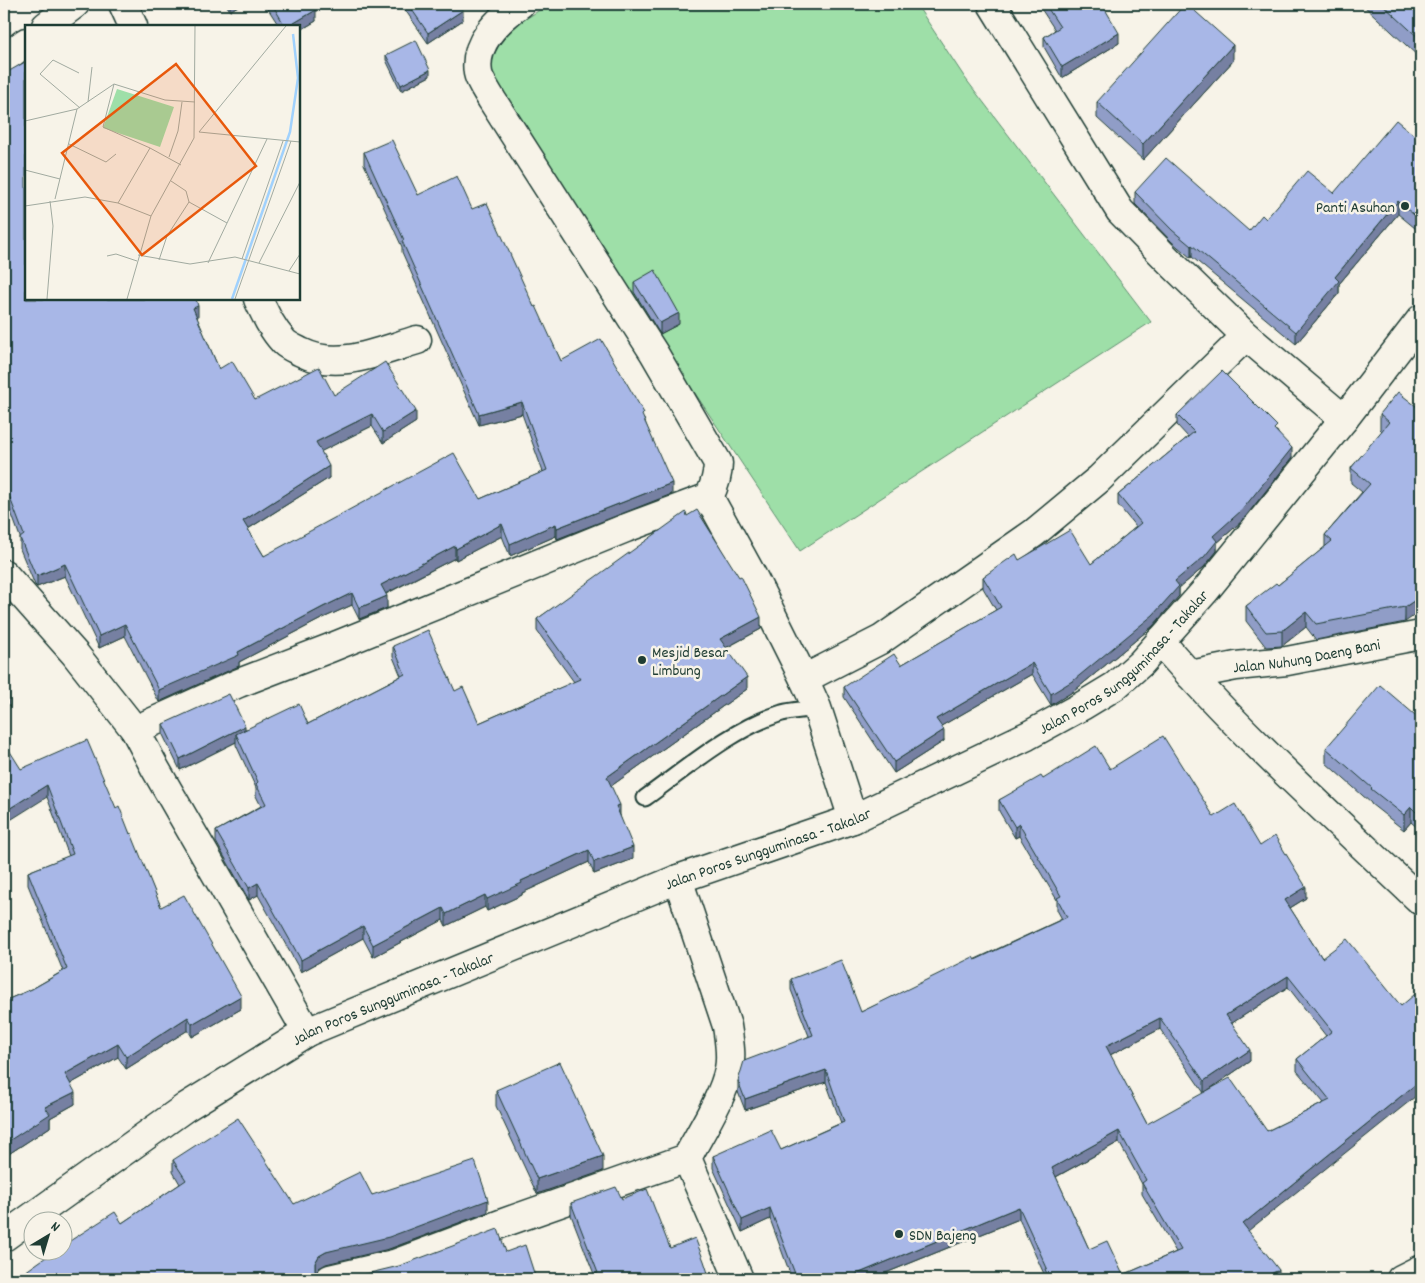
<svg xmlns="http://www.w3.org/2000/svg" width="1425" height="1283" font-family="Dekko,sans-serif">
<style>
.green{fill:#9edfa8;stroke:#5e8e6e}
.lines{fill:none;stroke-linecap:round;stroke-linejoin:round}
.service-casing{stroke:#1f3d34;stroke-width:19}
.minor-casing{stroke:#1f3d34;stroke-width:31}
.tertiary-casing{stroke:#1f3d34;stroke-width:31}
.trunk-casing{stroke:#1f3d34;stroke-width:31}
.service{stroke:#f7f3e8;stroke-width:15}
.minor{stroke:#f7f3e8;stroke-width:28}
.tertiary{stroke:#f7f3e8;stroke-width:28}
.trunk{stroke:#f7f3e8;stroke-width:28}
.wall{fill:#909dc7;stroke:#1f3d34;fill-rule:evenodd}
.shaded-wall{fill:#7680a2;stroke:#1f3d34}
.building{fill:#a8b7e7;stroke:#1f3d34;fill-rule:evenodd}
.poi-dot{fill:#1f3d34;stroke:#f7f3e8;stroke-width:2}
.labels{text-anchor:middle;stroke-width:5;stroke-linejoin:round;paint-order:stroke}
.poi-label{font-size:16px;fill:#1f3d34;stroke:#f7f3e8;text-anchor:start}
.street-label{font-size:16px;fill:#1f3d34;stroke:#f7f3e8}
.inset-river{fill:none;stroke:#a0d1fd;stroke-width:2.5}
.inset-road{fill:none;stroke:#a1aaa0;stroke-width:1}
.view{fill:#e8590c;fill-opacity:0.15;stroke:#e8590c;stroke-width:2.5}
.inset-edge{fill:none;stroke:#1f3d34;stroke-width:2.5}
</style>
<rect width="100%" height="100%" fill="#f7f3e8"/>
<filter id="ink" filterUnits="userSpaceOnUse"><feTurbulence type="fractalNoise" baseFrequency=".02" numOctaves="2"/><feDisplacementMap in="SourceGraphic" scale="10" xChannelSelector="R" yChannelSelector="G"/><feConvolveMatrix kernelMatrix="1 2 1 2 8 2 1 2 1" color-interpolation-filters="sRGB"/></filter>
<g filter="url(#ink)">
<polygon class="green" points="549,4 916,4 965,78 1151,322 800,551 601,252 468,56"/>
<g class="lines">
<g class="service-casing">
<path id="service" d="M645,798C687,768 733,728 782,713C793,710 806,710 817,708"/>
</g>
<g class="minor-casing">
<g id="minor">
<polyline points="123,4 133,26"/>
<polyline points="992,4 1120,211 1174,266 1246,336 1344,419"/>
<polyline points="46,26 75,4"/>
<polyline points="4,59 26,42"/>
<path d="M258,299C265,314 272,329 284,342C288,346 295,349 301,352C338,371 380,351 417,340"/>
<polyline points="709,497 754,579 804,679 817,708 853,819"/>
<polyline points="4,574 75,654 135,730 155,768 307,1032"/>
<path id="s1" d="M1190,675L1236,666L1287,661L1421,635"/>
<polyline points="804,679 882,639 1034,533 1099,479 1246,336"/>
<path d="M135,730L239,683L330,648L626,528L709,497C715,485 718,476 718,463L654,353L492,100C488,93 479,80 478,73C473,43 498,20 520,4"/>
<path d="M678,879L727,1026C729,1040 732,1055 729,1069C724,1096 700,1133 687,1158L739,1279"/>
<polyline points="330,1279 394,1264 503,1223 687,1158"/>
<polyline points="1401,1279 1421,1269"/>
</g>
</g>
<g class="tertiary-casing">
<path id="tertiary" d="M1160,641C1240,734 1332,816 1421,901"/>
</g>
<g class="trunk-casing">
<g id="trunk">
<path id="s2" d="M4,1237L186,1107L307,1032L678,879L853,819L1027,736L1082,706L1115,686L1141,663L1205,591L1344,419L1421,319"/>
</g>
</g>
<use href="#service" class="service"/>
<use href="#minor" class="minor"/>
<use href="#tertiary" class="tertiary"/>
<use href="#trunk" class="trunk"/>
</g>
<g class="wall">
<polygon points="226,4 241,4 230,11"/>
<polygon points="265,4 312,4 316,21 299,31 299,26 279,26"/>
<polygon points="401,4 459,4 463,20 428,43"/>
<polygon points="1038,4 1102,4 1119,43 1062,78 1044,47 1044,37 1055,30"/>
<polygon points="1362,4 1421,4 1421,59"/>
<polygon points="386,55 430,76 401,91 386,60"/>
<polygon points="1233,61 1143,160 1097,118 1097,102"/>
<polygon points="4,74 26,299 198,317 197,318 219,369 255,400 334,395 416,422 383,443 372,426 321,451 329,478 248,529 264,556 480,499 543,472 522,414 479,425 402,252 402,247 364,164 364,152 418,195 472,209 534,307 561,361 644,419 672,494 557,539 556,536 510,556 502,536 456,560 455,558 386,594 387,608 359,619 352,605 323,618 239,662 239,666 159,702 125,636 99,648 65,576 37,587 35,585 20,549 20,537 4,493"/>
<polygon points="1421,141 1421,233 1398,214 1339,284 1339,293 1296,344 1192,257 1191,258 1172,242 1135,204 1135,192 1249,231 1266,219 1334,193"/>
<polygon points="634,282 679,324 660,334 634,292"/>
<polygon points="1421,410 1405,622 1316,640 1306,627 1282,646 1266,647 1246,621 1246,606 1278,585 1325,547 1325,535 1362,492 1351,483 1351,468 1382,431 1380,429 1380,414"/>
<polygon points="1177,415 1277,431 1292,458 1242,521 1217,543 1217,551 1204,567 1179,588 1179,596 1153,626 1074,691 1051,705 1032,674 941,726 944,741 894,773 844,697 844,687 901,665 996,610 983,588 983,577 1019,560 1091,564 1136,527 1118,505 1118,495 1188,437 1177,425"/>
<polygon points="687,516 761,629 726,648 747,689 611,786 633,859 594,874 589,862 522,893 522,895 487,911 485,907 446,926 443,920 373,957 363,938 301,972 258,895 249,900 216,842 216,831 261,806 256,796 256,788 236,745 236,742 180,770 163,735 163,724 245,729 308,724 401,676 393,657 393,646 455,691 479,723 574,682 537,631 537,619"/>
<polygon points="1421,719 1421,831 1411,822 1404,830 1371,804 1371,803 1326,763 1326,748"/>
<polygon points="21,769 116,808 130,834 161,907 241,1009 192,1037 188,1030 126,1069 118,1057 70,1084 75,1104 50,1118 50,1127 4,1157 4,1001 32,989 63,971 28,885 28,872 69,856 47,797"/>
<path d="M1110,769L1214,817L1260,846L1306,898L1290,908L1322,958L1401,1006L1248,1231L1279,1279H1045V1276L1019,1219L871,1279H792L770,1219L742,1232L713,1168V1156L781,1150L841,1123L826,1082L745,1110L738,1092V1081L809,1036L791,990V979L861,1012L1062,919L1057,910V900L1019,836L1015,838L999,811V800L1043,779ZM1288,987L1326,1036L1297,1059V1071L1324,1103L1267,1131L1147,1124L1110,1055L1160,1029L1204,1093L1250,1061L1232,1023ZM1119,1142L1142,1184V1194L1176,1252L1123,1275L1089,1249L1056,1177Z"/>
<polygon points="496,1090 603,1171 537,1194 496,1106"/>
<polygon points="173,1160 294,1204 372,1195 488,1212 389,1249 326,1264 319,1268 316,1273 318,1277 122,1223 180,1184 173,1172"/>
<polygon points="622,1199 670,1248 594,1274 571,1215 571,1203"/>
</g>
<g class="shaded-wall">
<polygon points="230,4 241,4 230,11"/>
<polygon points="316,10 316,21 299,31 299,26 289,26"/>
<polygon points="463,10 463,20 428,43 428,33"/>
<polygon points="1119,33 1119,43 1062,78 1062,67"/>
<polygon points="1233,45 1233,61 1143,160 1143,144"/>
<polygon points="430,70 430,76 401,91 401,85"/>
<polygon points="1398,201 1398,214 1339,284 1339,293 1296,344 1296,332 1335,277"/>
<polygon points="1192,245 1192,257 1191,258 1191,246"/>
<polygon points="198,306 198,317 193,319 193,308"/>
<polygon points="679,313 679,324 660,334 660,323"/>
<polygon points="522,402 522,414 479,425 479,414"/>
<polygon points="416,411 416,422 383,443 383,432"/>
<polygon points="372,414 372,426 316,454 316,442"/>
<polygon points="1292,448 1292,458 1242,521 1217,543 1217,551 1204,567 1179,588 1179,596 1153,626 1074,691 1051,705 1051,694 1175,581 1213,536"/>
<polygon points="329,466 329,478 243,532 243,521"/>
<polygon points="672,483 672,494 557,539 557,528"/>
<polygon points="502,524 502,536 456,560 456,549"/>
<polygon points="556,524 556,536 510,556 510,544"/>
<polygon points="455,546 455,558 381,596 381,585"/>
<polygon points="65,564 65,576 37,587 37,576"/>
<polygon points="352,593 352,605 323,618 239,662 239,666 159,702 159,690 238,652 323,607"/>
<polygon points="387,596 387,608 359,619 359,608"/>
<polygon points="1421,596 1421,611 1405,622 1405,607"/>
<polygon points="1306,612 1306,627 1282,646 1282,631"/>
<polygon points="761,617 761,629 720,651 720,639"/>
<polygon points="125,624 125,636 99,648 99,636"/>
<polygon points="1032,663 1032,674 936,729 936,719"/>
<polygon points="747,677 747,689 607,789 607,777"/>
<polygon points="9,693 9,706 4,708 4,695"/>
<polygon points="245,726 245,737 236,734 236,742 180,770 180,759"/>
<polygon points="944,730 944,741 894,773 894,762"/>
<polygon points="47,785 47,797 4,824 4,812"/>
<polygon points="620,805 620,816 616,806"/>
<polygon points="1411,807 1411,822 1404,830 1404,815"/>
<polygon points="1019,824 1019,836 1015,838 1015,827"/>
<polygon points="633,847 633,859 594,874 594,862"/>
<polygon points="589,850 589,862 522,893 522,895 487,911 487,899 521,881"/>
<polygon points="258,883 258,895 249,900 249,888"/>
<polygon points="1306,887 1306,898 1285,911 1285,900"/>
<polygon points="485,895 485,907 446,926 446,914"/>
<polygon points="443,908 443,920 373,957 373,945"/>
<polygon points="363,926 363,938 301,972 301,960"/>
<polygon points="1288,976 1288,987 1226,1027 1226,1015"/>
<polygon points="241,996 241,1009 192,1037 192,1024"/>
<polygon points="188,1017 188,1030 126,1069 126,1057"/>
<polygon points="1160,1018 1160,1029 1106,1057 1106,1046"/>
<polygon points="118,1044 118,1057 65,1087 65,1074"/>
<polygon points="1250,1050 1250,1061 1204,1093 1204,1081"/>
<polygon points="826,1070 826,1082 745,1110 745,1099"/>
<polygon points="1421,1080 1421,1092 1243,1235 1243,1224"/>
<polygon points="75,1092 75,1104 50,1118 50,1127 4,1157 4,1144 45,1107"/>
<polygon points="1119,1131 1119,1142 1052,1179 1052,1168"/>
<polygon points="603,1156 603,1171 537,1194 537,1179"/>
<polygon points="488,1200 488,1212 389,1249 326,1264 319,1268 315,1275 315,1263 319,1256 326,1252"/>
<polygon points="1019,1207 1019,1219 871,1279 852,1279 852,1276"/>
<polygon points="770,1208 770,1219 742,1232 742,1220"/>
<polygon points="1279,1270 1279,1279 1260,1279"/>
</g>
<g class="building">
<polygon points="272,4 312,4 316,10 289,26 285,26"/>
<polygon points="408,4 459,4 463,10 428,33"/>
<polygon points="1045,4 1102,4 1119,33 1062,67 1044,37 1060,27"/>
<polygon points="1185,4 1187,4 1233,45 1143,144 1097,102"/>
<polygon points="1382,4 1421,4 1421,40"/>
<polygon points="416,40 430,70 401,85 386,55"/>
<polygon points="25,62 26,63 26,299 196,299 198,306 193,308 219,369 232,361 255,400 319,367 334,395 385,362 416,411 383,432 372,414 316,442 329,466 243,521 264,556 454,453 480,499 547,470 522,402 479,414 402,241 404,240 364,152 392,140 418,195 457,176 472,209 487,203 534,307 536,306 561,361 601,339 644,413 642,415 672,483 557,528 556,524 510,544 502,524 456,549 455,546 381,585 387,596 359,608 352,593 323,607 238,652 239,655 159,690 125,624 99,636 65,564 37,576 35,574 20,538 24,535 4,482 4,140 5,139 4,137 4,129 7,128 4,121 4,74"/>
<polygon points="1396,120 1421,141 1421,221 1398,201 1335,277 1339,281 1296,332 1192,245 1191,246 1172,230 1135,192 1166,158 1249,231 1262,215 1266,219 1307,171 1334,193"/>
<polygon points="655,270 679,313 660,323 634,282"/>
<polygon points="1222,371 1277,426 1274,429 1292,448 1242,510 1213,536 1217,541 1204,557 1175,581 1179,586 1153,615 1074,680 1051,694 1032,663 936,719 944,730 894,762 844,687 894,654 901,665 1001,607 983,577 1016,554 1019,560 1070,530 1091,564 1141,523 1118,495 1194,432 1177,415"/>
<polygon points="1398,392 1421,410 1421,596 1405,607 1316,624 1306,612 1282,631 1266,632 1246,606 1276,583 1278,585 1332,541 1325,535 1370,484 1351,468 1389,422 1380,414"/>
<polygon points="697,510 739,577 741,576 761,617 720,639 747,677 607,777 620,805 616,806 633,847 594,862 589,850 521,881 522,883 487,899 485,895 446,914 443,908 373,945 363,926 301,960 258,883 249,888 216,831 266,804 256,784 258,782 236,734 299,704 308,724 405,674 393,646 428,630 455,691 463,687 479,723 580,679 537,619 686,512 687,516"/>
<polygon points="4,680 9,693 4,695"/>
<polygon points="1380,685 1421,720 1421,719 1421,817 1411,807 1404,815 1371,789 1372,788 1326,748"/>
<polygon points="229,694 245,726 180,759 163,724"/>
<path d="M1163,736L1214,817L1235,804L1260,846L1275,836L1306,887L1285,900L1322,958L1347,939L1401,1006L1421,989V1080L1243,1224L1279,1270L1260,1279H1049L1045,1269L1047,1268L1019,1207L852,1276L854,1279H797L770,1208L742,1220L713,1156L771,1130L781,1150L844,1122L826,1070L745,1099L738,1081L744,1061L813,1035L791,979L841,960L861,1012L973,957L975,960L1067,917L1057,898L1061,896L1019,824L1015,827L999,800L1041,776L1043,779L1096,746L1110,769ZM1288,976L1332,1031L1297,1059L1330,1100L1267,1131L1230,1078L1147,1124L1106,1046L1160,1018L1204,1081L1250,1050L1226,1015ZM1119,1131L1146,1180L1142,1183L1181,1250L1123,1275L1107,1241L1089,1249L1052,1168Z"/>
<polygon points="87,740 116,808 119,806 130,834 131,833 161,907 184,895 241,996 192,1024 188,1017 126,1057 118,1044 65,1074 75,1092 45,1107 50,1114 4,1144 4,1001 32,989 67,969 28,872 73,854 47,785 4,812 4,742 21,769"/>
<polygon points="560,1062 603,1156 537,1179 496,1090"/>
<polygon points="238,1118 294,1204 360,1172 372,1195 475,1161 488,1200 389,1237 326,1252 319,1256 315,1263 315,1270 318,1277 322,1279 15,1279 56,1250 62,1250 62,1246 115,1212 122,1223 186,1180 173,1160"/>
<polygon points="616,1187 622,1199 647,1189 670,1248 695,1238 704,1261 710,1279 575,1279 598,1273 571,1203"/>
<polygon points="498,1229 506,1252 525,1245 536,1279 345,1279 399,1266"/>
</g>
</g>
<g class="poi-dot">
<circle cx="1405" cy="206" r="5"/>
<circle cx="642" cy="660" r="5"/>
<circle cx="899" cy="1234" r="5"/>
</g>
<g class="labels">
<g class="poi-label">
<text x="1395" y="212" text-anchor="end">Panti Asuhan</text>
<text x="652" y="657">Mesjid Besar<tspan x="652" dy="18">Limbung</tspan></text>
<text x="909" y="1240">SDN Bajeng</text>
</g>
<g class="street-label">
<text dy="6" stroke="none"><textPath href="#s1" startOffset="118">Jalan Nuhung Daeng Bani</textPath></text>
<text dy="6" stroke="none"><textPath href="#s2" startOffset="1268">Jalan Poros Sungguminasa - Takalar</textPath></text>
<text dy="6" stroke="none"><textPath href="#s2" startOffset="862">Jalan Poros Sungguminasa - Takalar</textPath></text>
<text dy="6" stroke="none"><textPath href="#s2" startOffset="458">Jalan Poros Sungguminasa - Takalar</textPath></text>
</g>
</g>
<g transform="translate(25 25)">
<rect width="275" height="275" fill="#f7f3e8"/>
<path d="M92,64L149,82L135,122L78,103Z" fill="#9edfa8"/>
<path class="inset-river" d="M207,274L265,107L273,53L268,9"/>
<path class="inset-road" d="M54,48L28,35L15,49L55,83M89,59L78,102L125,123L93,178M63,77L67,42M0,96L52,84L89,59L140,75L170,77M174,107L261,1M174,107L275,117M44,119L81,137L91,129M125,123L156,140M144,132L153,106L157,77M0,145L35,154M146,156L161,166L164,177L202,198M30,174L52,84M0,181L60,172L93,178L126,191M113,230L165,239L210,232L275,249M82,231L91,229L112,236M217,234L258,116M134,235L142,211L164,177M183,238L242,114M234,238L275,157M264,246L275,229M22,274L28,201L25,176M102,274L126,191L169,113L170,1M210,274L266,116"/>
<path class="view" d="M151,39L231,141L117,230L37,128Z"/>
<rect width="275" height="275" class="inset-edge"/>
</g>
<rect width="1425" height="1283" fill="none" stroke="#f7f3e8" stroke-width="20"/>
<rect x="10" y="10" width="1405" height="1263" fill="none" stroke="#1f3d34" stroke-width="2" filter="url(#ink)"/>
<g transform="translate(48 1236) rotate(38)"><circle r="24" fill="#f7f3e8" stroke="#a1aaa0"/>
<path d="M0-4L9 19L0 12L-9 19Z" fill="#1f3d34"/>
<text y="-8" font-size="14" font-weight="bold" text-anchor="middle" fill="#1f3d34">N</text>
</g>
</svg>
